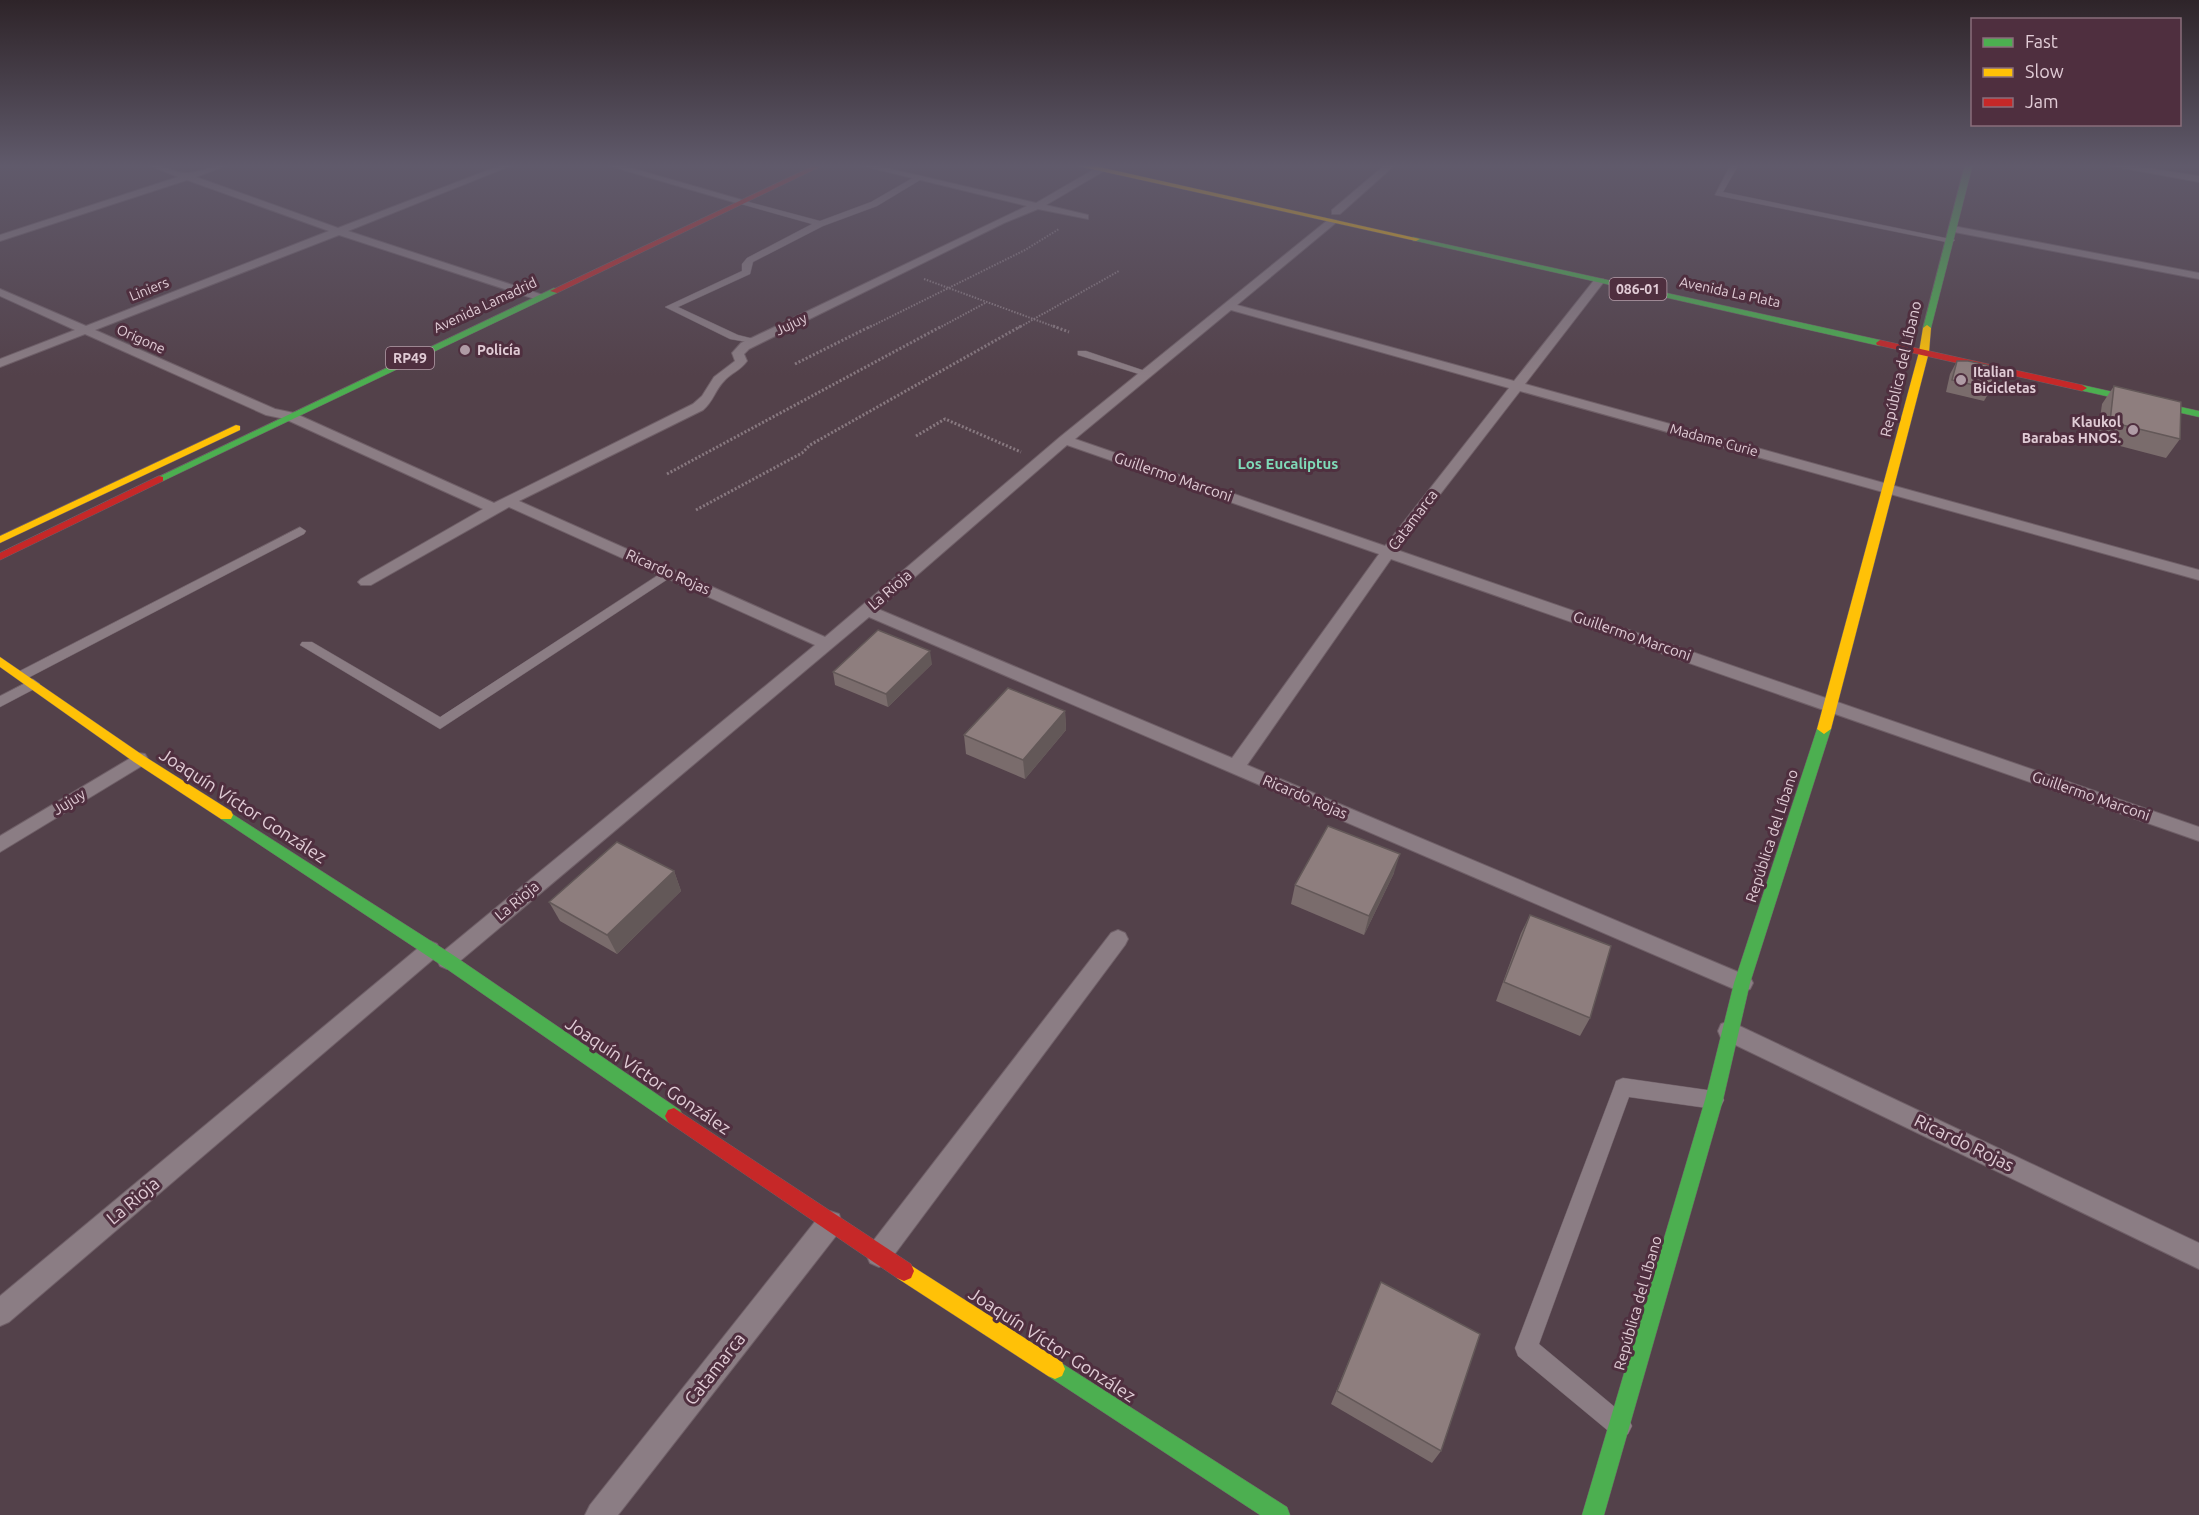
<svg xmlns="http://www.w3.org/2000/svg" width="2199" height="1515" font-family="Ubuntu,sans-serif">
<style>
.lines{fill:none;stroke-linecap:round;stroke-linejoin:round}
.lane-casing{stroke:#6f5f67;stroke-width:1}
.street-casing{stroke:#6f5f67;stroke-width:2}
.fast-casing{stroke:#6f5f67;stroke-width:1}
.slow-casing{stroke:#6f5f67;stroke-width:1}
.jam-casing{stroke:#6f5f67;stroke-width:1}
.path-far1{stroke:#887980;stroke-width:2;stroke-dasharray:1.5 1.5;stroke-linecap:butt}
.path{stroke:#887980;stroke-width:3;stroke-dasharray:2 2;stroke-linecap:butt}
.lane{fill:#8b7d84;fill-rule:evenodd}
.street{fill:#8b7d84;fill-rule:evenodd}
.fast{fill:#4caf50;fill-rule:evenodd}
.slow{fill:#ffc107;fill-rule:evenodd}
.jam{fill:#c62828;fill-rule:evenodd}
.wall{fill:#7a6c6c}
.shaded-wall{fill:#635858}
.building{fill:#8e7e7e;stroke:#635858;stroke-width:1.5}
.poi-dot{fill:#af9ba5;stroke:#4f2f3f;stroke-width:2}
.labels{text-anchor:middle;stroke-width:6;stroke-linejoin:round;paint-order:stroke}
.far-street-label{font-size:14px;fill:#e1ccd6;stroke:#4f2f3f}
.shield{fill:#4f2f3f;stroke:#b59da9;stroke-width:1.5}
.shield-label{font-size:14px;font-weight:bold;fill:#e1ccd6}
.far-poi-label{font-size:14px;font-weight:bold;fill:#e1ccd6;stroke:#4f2f3f;text-anchor:start}
.street-label{font-size:15px;fill:#e1ccd6;stroke:#4f2f3f}
.far-quarter-label{font-size:15px;font-weight:bold;fill:#7fdab8;stroke:#4f2f3f}
.near-street-label{font-size:18px;fill:#e1ccd6;stroke:#4f2f3f}
</style>
<rect width="100%" height="100%" fill="#53414a"/>
<g class="lines">
<g class="lane-casing">
<g id="lane">
<polygon points="1731,164 1739,164 1723,192 1955,240 1951,243 1715,195"/>
<polygon points="918,175 925,177 877,206 823,226 753,262 750,274 678,307 738,335 758,340 758,344 730,339 665,307 742,271 742,264 747,258 812,224 741,204 741,200 820,221 871,202"/>
<polygon points="1078,351 1086,351 1151,373 1142,375 1078,355"/>
<polygon points="300,527 306,531 304,534 26,679 21,681 14,676 16,673"/>
<polygon points="669,568 674,569 674,575 440,729 300,645 302,642 312,642 440,717"/>
<polygon points="33,679 40,684 38,687 0,707 0,696"/>
<polygon points="1623,1078 1714,1091 1721,1094 1724,1100 1721,1106 1714,1109 1629,1097 1539,1344 1628,1418 1632,1426 1628,1434 1620,1438 1612,1434 1518,1356 1515,1348 1614,1087 1616,1081"/>
</g>
</g>
<g class="street-casing">
<g id="street">
<path d="M146,164C161,163 175,174 188,173C203,172 215,164 230,164L196,177L338,228L504,164H515L348,231L543,295V299H535L339,235L95,330L275,409L294,413L494,503L693,404L702,396L714,377L735,361L732,353L741,343L1027,206L855,164H869L1036,203L1098,167H1104V171L1046,205L1088,215V219L1038,209L1004,223L749,349L744,354L747,361C741,370 731,373 724,381C715,390 713,402 703,410L519,501L825,637L1060,437L1329,219L1338,221L1237,305L1514,381L1595,279H1603V283L1525,384L2199,570V580L1520,391L1397,550L2199,827V841L1391,559L1247,765L1750,977L1753,983L1750,989L1742,992L1734,989L869,617L454,966L447,969L440,966L437,960L440,954L815,645L509,507L371,585H361L358,582L361,579L483,509L285,419L266,415L85,334L0,367V359L75,330L0,296V289L86,326L329,231L187,180L0,241V235L178,177ZM1231,310L1509,388L1385,546L1075,439ZM1067,445L1379,554L1232,758L878,609Z"/>
<polygon points="603,164 617,164 749,202 740,204"/>
<polygon points="1386,164 1396,164 1340,214 1332,214 1332,210"/>
<polygon points="2101,164 2121,164 2199,176 2199,182"/>
<polygon points="1953,226 2199,273 2199,279 1949,231 1949,227"/>
<polygon points="139,753 145,754 148,759 145,764 0,852 0,836"/>
<polygon points="1118,930 1125,933 1128,939 1125,945 888,1263 879,1267 870,1263 866,1254 870,1245 1111,933"/>
<polygon points="430,941 437,944 440,950 437,956 9,1322 0,1326 0,1296 423,944"/>
<polygon points="1729,1021 2199,1243 2199,1269 1721,1038 1718,1031 1721,1024"/>
<polygon points="830,1211 839,1214 842,1223 839,1232 618,1515 585,1515 590,1505 821,1214"/>
</g>
</g>
<g class="fast-casing">
<g id="fast">
<polygon points="1965,164 1973,164 1931,328 1927,331 1923,328"/>
<polygon points="1413,237 1880,340 1884,343 1880,346 1416,241 1413,241"/>
<polygon points="554,288 557,289 557,293 163,481 155,481 154,479"/>
<polygon points="2082,385 2199,411 2199,417 2079,390 2077,388"/>
<polygon points="1824,724 1831,729 1750,983 1723,1100 1604,1515 1582,1515 1705,1100 1734,983 1817,729"/>
<polygon points="226,810 453,955 680,1110 683,1116 680,1122 674,1124 668,1122 441,965 221,819 219,815 221,811"/>
<polygon points="1055,1359 1287,1507 1290,1515 1260,1515 1048,1376 1045,1369 1048,1362"/>
</g>
</g>
<g class="slow-casing">
<g id="slow">
<polygon points="1075,164 1086,164 1420,239 1416,241 1078,166"/>
<polygon points="1927,325 1931,328 1929,352 1831,729 1824,734 1817,729 1919,352 1923,328"/>
<polygon points="236,425 240,426 240,430 0,543 0,536"/>
<polygon points="0,657 144,756 231,811 233,815 231,819 221,819 134,762 0,667"/>
<polygon points="904,1261 1062,1362 1065,1369 1062,1376 1055,1379 1048,1376 897,1278 894,1271 897,1264"/>
</g>
</g>
<g class="jam-casing">
<g id="jam">
<polygon points="817,164 826,164 557,293 550,291"/>
<polygon points="1880,340 2082,385 2087,388 2082,391 1877,345 1876,343"/>
<polygon points="159,476 163,477 163,481 0,560 0,553"/>
<polygon points="674,1108 911,1264 914,1271 911,1278 904,1281 897,1278 668,1122 665,1116 668,1110"/>
</g>
</g>
<g class="path-far1">
<polyline points="924,279 1058,328"/>
<polyline points="868,328 1025,250 1059,229"/>
<polyline points="939,328 987,302"/>
<polyline points="1018,328 1119,271"/>
</g>
<g class="path">
<polyline points="1053,326 1069,332"/>
<polyline points="795,364 871,326"/>
<polyline points="916,436 945,419 1021,452"/>
<polyline points="667,474 942,326"/>
<polyline points="696,510 802,453 810,445 1021,326"/>
</g>
<use href="#lane" class="lane"/>
<use href="#street" class="street"/>
<use href="#fast" class="fast"/>
<use href="#slow" class="slow"/>
<use href="#jam" class="jam"/>
</g>
<g class="wall">
<polygon points="1957,361 1991,389 1984,401 1946,392 1950,374"/>
<polygon points="2114,386 2180,439 2166,458 2097,440 2102,404"/>
<polygon points="932,664 888,707 835,685 833,672"/>
<polygon points="1065,711 1066,730 1025,779 966,754 964,735"/>
<polygon points="674,871 681,891 617,954 560,921 549,902"/>
<polygon points="1394,873 1364,935 1291,904 1295,885"/>
<polygon points="1530,915 1590,1018 1580,1036 1496,1001 1521,933"/>
<polygon points="1381,1282 1441,1451 1432,1463 1331,1404"/>
</g>
<g class="shaded-wall">
<polygon points="930,651 932,664 888,707 886,694"/>
<polygon points="1065,711 1066,730 1025,779 1023,760"/>
<polygon points="1400,854 1394,873 1364,935 1369,916"/>
<polygon points="674,871 681,891 617,954 607,935"/>
</g>
<g class="building">
<polygon points="1957,361 1968,361 1996,367 1991,389 1952,380"/>
<polygon points="2114,386 2181,402 2180,439 2110,422"/>
<polygon points="878,630 930,651 886,694 833,672"/>
<polygon points="1008,688 1065,711 1023,760 964,735"/>
<polygon points="1328,826 1400,854 1369,916 1295,885"/>
<polygon points="617,842 674,871 607,935 549,902"/>
<polygon points="1530,915 1611,946 1590,1018 1504,982"/>
<polygon points="1381,1282 1480,1334 1441,1451 1337,1391"/>
</g>
<linearGradient id="sky" x2="0" y2="1"><stop stop-color="#2e2429"/><stop offset="0.44" stop-color="#605a6b"/><stop offset="1" stop-color="#605a6b" stop-opacity="0"/></linearGradient>
<rect width="2199" height="376" fill="url(#sky)"/>
<g class="poi-dot">
<circle cx="465" cy="350" r="6"/>
<circle cx="1961" cy="380" r="6"/>
<circle cx="2133" cy="430" r="6"/>
</g>
<g class="labels">
<g class="far-street-label">
<text transform="translate(149 289) rotate(-22)" y="5">Liniers</text>
<text transform="translate(1730 292) rotate(12)" y="5">Avenida La Plata</text>
<text transform="translate(485 305) rotate(-25)" y="5">Avenida Lamadrid</text>
<text transform="translate(791 324) rotate(-26)" y="5">Jujuy</text>
<text transform="translate(141 339) rotate(24)" y="5">Origone</text>
<text transform="translate(1714 440) rotate(15)" y="5">Madame Curie</text>
</g>
<g class="shield">
<rect x="1609.5" y="278" width="57" height="22" rx="4.5"/>
<rect x="386" y="347" width="48" height="22" rx="4.5"/>
</g>
<g class="shield-label">
<text x="1638" y="294">086-01</text>
<text x="410" y="363">RP49</text>
</g>
<g class="far-poi-label">
<text x="477" y="355">Policía</text>
<text x="1973" y="377">Italian<tspan x="1973" dy="16">Bicicletas</tspan></text>
<text x="2121" y="427" text-anchor="end">Klaukol<tspan x="2121" dy="16">Barabas HNOS.</tspan></text>
</g>
<g class="street-label">
<text transform="translate(1901 369) rotate(-77)" y="5">República del Líbano</text>
<text transform="translate(1173 477) rotate(19)" y="5">Guillermo Marconi</text>
<text transform="translate(1413 520) rotate(-53)" y="5">Catamarca</text>
<text transform="translate(668 572) rotate(24)" y="5">Ricardo Rojas</text>
<text transform="translate(890 590) rotate(-41)" y="5">La Rioja</text>
<text transform="translate(1632 636) rotate(19)" y="5">Guillermo Marconi</text>
<text transform="translate(2091 796) rotate(19)" y="5">Guillermo Marconi</text>
<text transform="translate(1305 797) rotate(23)" y="5">Ricardo Rojas</text>
<text transform="translate(69 802) rotate(-32)" y="5">Jujuy</text>
<text transform="translate(1772 836) rotate(-72)" y="5">República del Líbano</text>
<text transform="translate(517 901) rotate(-40)" y="5">La Rioja</text>
<text transform="translate(1638 1303) rotate(-74)" y="5">República del Líbano</text>
</g>
<g class="far-quarter-label">
<text x="1288" y="469">Los Eucaliptus</text>
</g>
<g class="near-street-label">
<text transform="translate(243 806) rotate(33)" y="6">Joaquín Víctor González</text>
<text transform="translate(648 1076) rotate(34)" y="6">Joaquín Víctor González</text>
<text transform="translate(1964 1143) rotate(26)" y="6">Ricardo Rojas</text>
<text transform="translate(133 1201) rotate(-40)" y="6">La Rioja</text>
<text transform="translate(1052 1345) rotate(33)" y="6">Joaquín Víctor González</text>
<text transform="translate(715 1369) rotate(-52)" y="6">Catamarca</text>
</g>
</g>
<rect x="1971" y="18" width="210" height="108" fill="#4f2f3f" stroke="#896e7b" stroke-width="1.5"/>
<rect x="1983" y="38" width="30" height="9" fill="#4caf50" stroke="#896e7b" stroke-width="1.5"/>
<text x="2025" y="48" font-size="18" fill="#e1ccd6">Fast</text>
<rect x="1983" y="68" width="30" height="9" fill="#ffc107" stroke="#896e7b" stroke-width="1.5"/>
<text x="2025" y="78" font-size="18" fill="#e1ccd6">Slow</text>
<rect x="1983" y="98" width="30" height="9" fill="#c62828" stroke="#896e7b" stroke-width="1.5"/>
<text x="2025" y="108" font-size="18" fill="#e1ccd6">Jam</text>
</svg>
